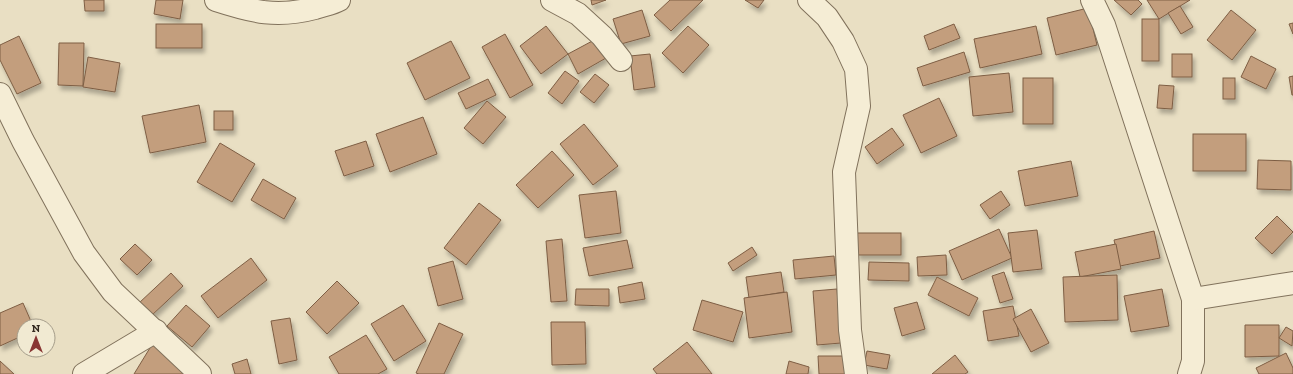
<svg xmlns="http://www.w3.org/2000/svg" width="1293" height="374" font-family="'Zilla Slab',serif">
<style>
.building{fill:#c39e7d;stroke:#7e5e44;filter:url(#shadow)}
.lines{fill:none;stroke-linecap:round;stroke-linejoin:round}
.minor-casing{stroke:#81725c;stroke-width:24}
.minor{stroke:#f5edd5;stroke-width:22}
</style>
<defs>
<filter id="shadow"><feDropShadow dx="2.5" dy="4.5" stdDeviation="2" flood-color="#0004"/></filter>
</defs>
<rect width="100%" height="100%" fill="#e9dfc3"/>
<g class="building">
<polygon points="84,0 104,0 104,11 85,11"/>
<polygon points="156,0 183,0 180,19 154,14"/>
<polygon points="591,0 606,0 592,5"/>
<polygon points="670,0 703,0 671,31 654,15"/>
<polygon points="745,0 764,0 758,8"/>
<polygon points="1114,0 1138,0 1142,4 1131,15"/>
<polygon points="1147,0 1190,0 1159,19"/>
<polygon points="1180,6 1193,27 1181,34 1168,13"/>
<polygon points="1088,8 1097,45 1056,55 1047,18"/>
<polygon points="642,10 650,36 621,44 613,19"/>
<polygon points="1231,10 1256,30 1232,60 1207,40"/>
<rect x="1142" y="19" width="17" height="42"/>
<polygon points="1293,23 1293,34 1289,24"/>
<rect x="156" y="24" width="46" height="24"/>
<polygon points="954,24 960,38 929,50 924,36"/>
<polygon points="546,26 568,54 541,74 520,46"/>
<polygon points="688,26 709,45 683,73 662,53"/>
<polygon points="1036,26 1042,54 980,68 974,39"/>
<polygon points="505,34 533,85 510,98 482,47"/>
<polygon points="19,36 41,83 17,94 0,60 0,45"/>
<polygon points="596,39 606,58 578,74 568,54"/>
<polygon points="451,41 470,78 425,100 407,63"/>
<polygon points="59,43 84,43 83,86 58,85"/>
<polygon points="964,52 970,72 923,86 917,68"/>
<polygon points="650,54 655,87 634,90 630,56"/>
<rect x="1172" y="54" width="20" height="23"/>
<polygon points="1251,56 1276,69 1266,89 1241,77"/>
<polygon points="88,57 120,63 115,92 83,87"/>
<polygon points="565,71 579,81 562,104 548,93"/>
<polygon points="1009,73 1013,112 973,116 969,77"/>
<polygon points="595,74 609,85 594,103 580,92"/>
<polygon points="1293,76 1293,95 1292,95 1289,77"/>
<rect x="1023" y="78" width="30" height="46"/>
<rect x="1223" y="78" width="12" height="21"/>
<polygon points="488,79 496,95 466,109 458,93"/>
<polygon points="1159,85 1174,86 1172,109 1157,108"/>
<polygon points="939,98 957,136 921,153 903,115"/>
<polygon points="487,101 506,117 483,144 464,128"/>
<polygon points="199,105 206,142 150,153 142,116"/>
<rect x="214" y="111" width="19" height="19"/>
<polygon points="423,117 437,154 390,172 376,134"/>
<polygon points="584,124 618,166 593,185 560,144"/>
<polygon points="892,128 904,145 877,164 865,147"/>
<rect x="1193" y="134" width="53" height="37"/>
<polygon points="366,141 374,166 344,176 335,151"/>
<polygon points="220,143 255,164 232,202 197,182"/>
<polygon points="552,151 574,175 538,208 516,185"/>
<polygon points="1258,160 1291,161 1291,190 1257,189"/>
<polygon points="1071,161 1078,196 1025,206 1018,171"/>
<polygon points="263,179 296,198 284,219 251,200"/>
<polygon points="616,191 621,233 585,238 579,195"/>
<polygon points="1001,191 1010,205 990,219 980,205"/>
<polygon points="479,203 501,220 466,265 444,248"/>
<polygon points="1277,216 1293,232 1272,254 1255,238"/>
<polygon points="999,229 1012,258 962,280 949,251"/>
<polygon points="1037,230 1042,269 1013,272 1008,233"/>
<polygon points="1154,231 1160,258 1120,266 1114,240"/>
<rect x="857" y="233" width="44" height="22"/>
<polygon points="562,239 567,301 551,302 546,241"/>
<polygon points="627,240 633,268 589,276 583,248"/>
<polygon points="135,244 152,260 137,275 120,259"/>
<polygon points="1116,244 1121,269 1080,277 1075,252"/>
<polygon points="752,247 757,255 733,271 728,263"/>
<polygon points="946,255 947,275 918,276 917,257"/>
<polygon points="834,256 836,275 795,279 793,260"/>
<polygon points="251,258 267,280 218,318 201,296"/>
<polygon points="453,261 463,299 438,306 428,268"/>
<polygon points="869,262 909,263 909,281 868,280"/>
<polygon points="781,272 784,292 749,298 746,277"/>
<polygon points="1004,272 1013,299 1000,303 992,276"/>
<polygon points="171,273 183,286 151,316 139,303"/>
<polygon points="1117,275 1118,320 1065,322 1063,277"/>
<polygon points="937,277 978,298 969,316 928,295"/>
<polygon points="337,281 359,303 327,334 306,312"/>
<polygon points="642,282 645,299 620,303 618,287"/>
<polygon points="576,289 609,289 609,306 575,305"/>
<polygon points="837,289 841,343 817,345 813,291"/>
<polygon points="1162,289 1169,326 1131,332 1124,296"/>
<polygon points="787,292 792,332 749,338 744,298"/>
<polygon points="702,300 743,312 733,342 693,330"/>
<polygon points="917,302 925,329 902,336 894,308"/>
<polygon points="23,303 33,326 24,326 24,335 0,346 0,313"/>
<polygon points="186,305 210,326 192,347 167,326"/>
<polygon points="403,305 426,341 394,361 371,324"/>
<polygon points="1013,306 1019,336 988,341 983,311"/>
<polygon points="1031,309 1049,343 1031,352 1013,319"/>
<polygon points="290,318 297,360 279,364 271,321"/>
<polygon points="551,322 585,322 586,364 552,365"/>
<polygon points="439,323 463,334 444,374 419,374 416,373"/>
<polygon points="1245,325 1279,325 1279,356 1245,357"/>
<polygon points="1286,327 1293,331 1292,346 1279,338"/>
<polygon points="366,335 387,369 378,374 339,374 329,357"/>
<polygon points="687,342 712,374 657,374 653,369"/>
<polygon points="153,343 189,365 184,374 134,374"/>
<polygon points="867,351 890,355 887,369 864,365"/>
<polygon points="1286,353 1293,368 1293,374 1259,374 1256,368"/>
<polygon points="955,355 968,372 965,374 932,374"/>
<polygon points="818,356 846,356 847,374 819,374"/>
<polygon points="247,359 251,374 235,374 232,364"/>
<polygon points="0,361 14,374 0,374"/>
<polygon points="789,361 809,367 808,374 786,374"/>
</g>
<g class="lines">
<g class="minor-casing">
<g id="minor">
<path d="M216,0C253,12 277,18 315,8C323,5 332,4 339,0"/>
<polyline points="552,0 578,14 602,36 621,60"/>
<polyline points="809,0 827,17 843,41 856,69 859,106 844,172 850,330 856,374"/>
<polyline points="1092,0 1104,25 1193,299 1193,361 1189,374"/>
<polyline points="0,94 23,141 84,253 113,292 200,374"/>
<polyline points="1193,299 1293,283"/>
<polyline points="84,374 156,331"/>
</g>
</g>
<use href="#minor" class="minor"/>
</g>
<g transform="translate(36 338)"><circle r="19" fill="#f1ead2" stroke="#a59d8a"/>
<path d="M0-3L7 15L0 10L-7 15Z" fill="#893633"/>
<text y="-6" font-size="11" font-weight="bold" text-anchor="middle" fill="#33291e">N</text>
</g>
</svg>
